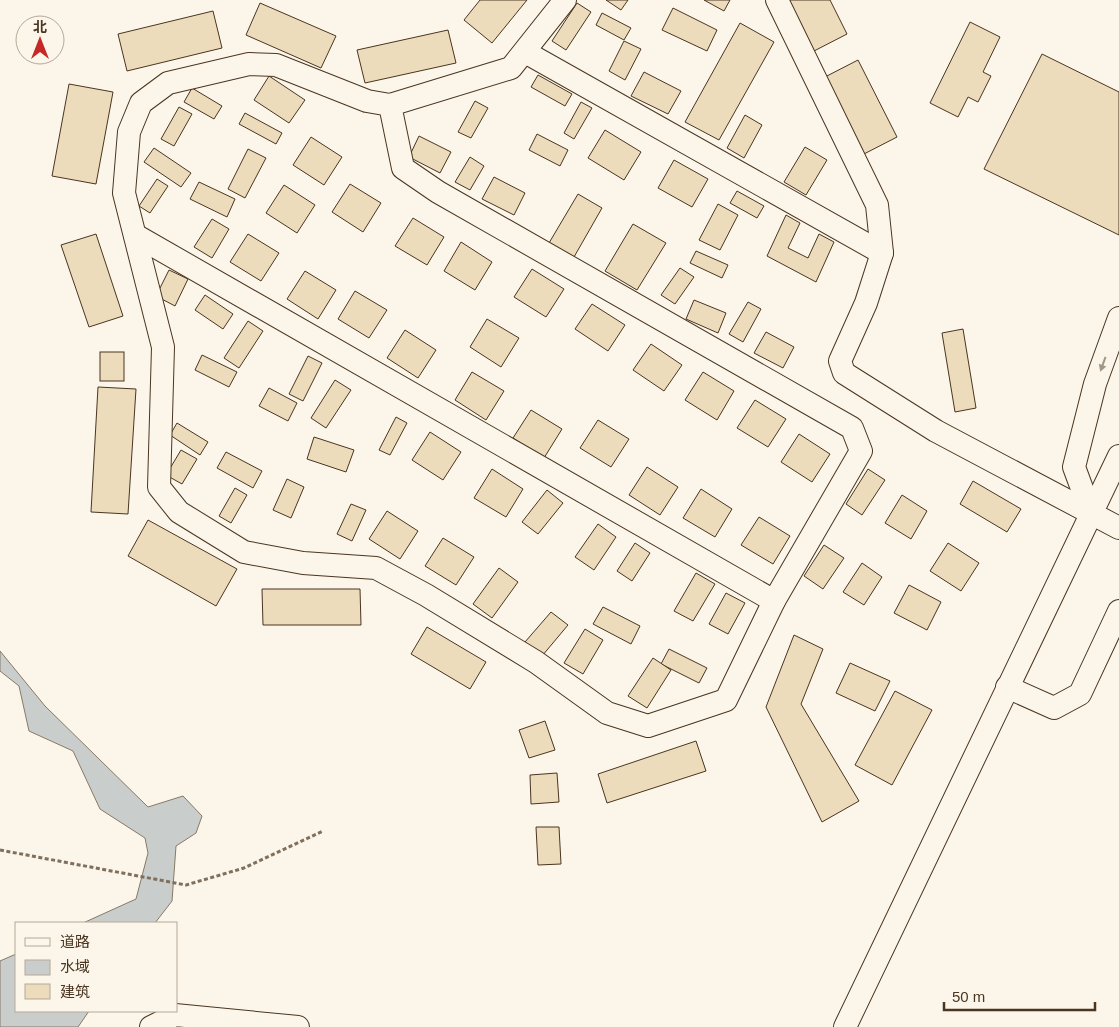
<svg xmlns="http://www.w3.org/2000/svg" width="1119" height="1027" font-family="Arial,'Noto Sans SC',sans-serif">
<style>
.water{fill:#c9cecd;stroke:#887966}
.building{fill:#ecdcbc;stroke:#4a3520}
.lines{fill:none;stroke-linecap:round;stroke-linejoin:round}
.minor-casing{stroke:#4a3520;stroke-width:24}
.path{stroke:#7f6f5c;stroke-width:3;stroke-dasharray:4 2.5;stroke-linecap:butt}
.minor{stroke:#fbf6e9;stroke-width:22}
.oneway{fill:#a29684}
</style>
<rect width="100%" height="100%" fill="#fbf6e9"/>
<g class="water">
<polygon points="0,651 45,706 148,807 183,796 202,816 196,833 176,846 172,901 155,923 83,923 136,899 148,853 145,838 100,809 73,751 29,731 19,686 0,671"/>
<polygon points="16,954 16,1011 89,1011 78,1027 0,1027 0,961"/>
</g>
<g class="building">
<polygon points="480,0 527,0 492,43 464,20"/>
<polygon points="606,0 628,0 621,10"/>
<polygon points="704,0 730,0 724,11"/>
<polygon points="788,0 830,0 847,34 814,51"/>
<polygon points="260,3 336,36 321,68 246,35"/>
<polygon points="577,3 591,12 566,50 552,41"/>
<polygon points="673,8 717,30 707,51 662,30"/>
<polygon points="213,11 222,48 127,71 118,34"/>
<polygon points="602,13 631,28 624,40 596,25"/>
<polygon points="970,22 1000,37 983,72 991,76 978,102 968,97 958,117 930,103"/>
<polygon points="740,23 774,42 719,140 685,122"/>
<polygon points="448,30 456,63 365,83 357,50"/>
<polygon points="624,41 641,49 625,80 609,71"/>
<polygon points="1042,54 1119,92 1119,235 984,169"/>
<polygon points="858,60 897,137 862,155 823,78"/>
<polygon points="644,72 681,91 668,114 631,96"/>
<polygon points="538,75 572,94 565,106 531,87"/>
<polygon points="269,76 305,100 289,123 254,100"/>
<polygon points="69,84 113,92 96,184 52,176"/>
<polygon points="192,88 222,106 214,119 184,102"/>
<polygon points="475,101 488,108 471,138 458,132"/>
<polygon points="581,102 592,108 574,139 564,133"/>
<polygon points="179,107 192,114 174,146 161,139"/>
<polygon points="245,113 282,133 276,144 239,124"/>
<polygon points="745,115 762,125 744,158 727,148"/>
<polygon points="605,130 641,152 624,180 588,158"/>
<polygon points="537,134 568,150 560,166 529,150"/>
<polygon points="419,136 451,152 440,173 409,157"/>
<polygon points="311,137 342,157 324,185 293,165"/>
<polygon points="805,147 827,160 806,195 784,182"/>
<polygon points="154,148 191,173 181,187 144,162"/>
<polygon points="248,149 266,158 245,198 228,189"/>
<polygon points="470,157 484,166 470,190 455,182"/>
<polygon points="674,160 708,179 692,207 658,188"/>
<polygon points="494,177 525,193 514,215 482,199"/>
<polygon points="157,179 168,186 150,213 139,206"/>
<polygon points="199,182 235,199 227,217 190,199"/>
<polygon points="350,184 381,203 363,232 332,212"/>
<polygon points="284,185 315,205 297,233 266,213"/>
<polygon points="737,191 764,206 757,218 730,203"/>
<polygon points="578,194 602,208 574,257 549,243"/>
<polygon points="718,204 738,215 720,250 699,240"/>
<polygon points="786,215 800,223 788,248 808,258 819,234 834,242 816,282 767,256"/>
<polygon points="413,218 444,237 427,265 395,246"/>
<polygon points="212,219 229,229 212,258 194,247"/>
<polygon points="633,224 666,243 637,290 605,271"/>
<polygon points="96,234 123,316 89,327 61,245"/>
<polygon points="248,234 279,253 261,281 230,262"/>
<polygon points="461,242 492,262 475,290 444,271"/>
<polygon points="696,251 728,265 722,278 690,263"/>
<polygon points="680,268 694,277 675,304 661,295"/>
<polygon points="532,269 564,289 546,317 514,297"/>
<polygon points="169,270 188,279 175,306 156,296"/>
<polygon points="305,271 336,290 318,319 287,299"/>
<polygon points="355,291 387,310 369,338 338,319"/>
<polygon points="205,295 233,314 223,329 195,310"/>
<polygon points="694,300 726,313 718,333 686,319"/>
<polygon points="748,302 761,309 743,342 729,334"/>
<polygon points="592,304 625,325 608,351 575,329"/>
<polygon points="487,319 519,338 501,367 470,347"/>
<polygon points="248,321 263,331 239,368 224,358"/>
<polygon points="963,329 976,408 955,412 942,333"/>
<polygon points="405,330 436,350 418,378 387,358"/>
<polygon points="766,332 794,347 783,368 754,353"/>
<polygon points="651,344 682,365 664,391 633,370"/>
<rect x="100" y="352" width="24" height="29"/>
<polygon points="202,355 237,372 229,387 195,370"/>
<polygon points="308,356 322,363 303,401 289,394"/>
<polygon points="472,372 504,391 486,420 455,400"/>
<polygon points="703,372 734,391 717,420 685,400"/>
<polygon points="335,380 351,390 326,428 311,418"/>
<polygon points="98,387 136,389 128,514 91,512"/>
<polygon points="269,388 297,403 288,421 259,406"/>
<polygon points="755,400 786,419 768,447 737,428"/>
<polygon points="531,410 562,429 544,458 513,438"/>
<polygon points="396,417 407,423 390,455 379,450"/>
<polygon points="598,420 629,439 611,467 580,448"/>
<polygon points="177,423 208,442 200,455 170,435"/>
<polygon points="430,432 461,452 443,480 412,460"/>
<polygon points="799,434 830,454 812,482 781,462"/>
<polygon points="314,437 354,450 346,472 307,459"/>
<polygon points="181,450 197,459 182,484 166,475"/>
<polygon points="226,452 262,471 253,488 217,468"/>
<polygon points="647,467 678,487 660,515 629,495"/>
<polygon points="492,469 523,489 506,517 474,498"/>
<polygon points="868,469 885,480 862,515 846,504"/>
<polygon points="287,479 304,487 291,518 273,510"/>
<polygon points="973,481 1021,509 1007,532 960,504"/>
<polygon points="235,488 247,495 231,523 219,516"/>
<polygon points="701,489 732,509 715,537 683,518"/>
<polygon points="547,490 563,503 538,534 522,522"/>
<polygon points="902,495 927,511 911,539 885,523"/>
<polygon points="351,504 366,510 352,541 337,534"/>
<polygon points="387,511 418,531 400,559 369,539"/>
<polygon points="759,517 790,536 773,564 741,545"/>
<polygon points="148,520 237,569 216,606 128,556"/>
<polygon points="598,524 616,537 594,570 575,557"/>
<polygon points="443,538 474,557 456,585 425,566"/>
<polygon points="635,543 650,553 632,581 617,571"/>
<polygon points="948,543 979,563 961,591 930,571"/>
<polygon points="824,545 844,558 823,589 804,576"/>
<polygon points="862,563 882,577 864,605 843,592"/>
<polygon points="499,568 518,582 492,618 473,604"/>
<polygon points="696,573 715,584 693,621 674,611"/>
<polygon points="909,585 941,602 927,630 894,613"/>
<polygon points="262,589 360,589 361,625 263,625"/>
<polygon points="726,593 745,603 728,634 709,624"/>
<polygon points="603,607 640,626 631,644 593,624"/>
<polygon points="551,612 568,625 542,656 525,642"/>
<polygon points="427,627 486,662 470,689 411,654"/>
<polygon points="585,629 603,640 583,674 564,663"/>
<polygon points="794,635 823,649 801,704 859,801 822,822 766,707"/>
<polygon points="669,649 707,668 699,683 661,664"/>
<polygon points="653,658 671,670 647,708 628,696"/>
<polygon points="850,663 890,681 875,711 836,693"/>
<polygon points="895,691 932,710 892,785 855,765"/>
<polygon points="545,721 555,750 529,758 519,730"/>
<polygon points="696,741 706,771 607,803 598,774"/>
<polygon points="557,773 559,802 531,804 530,775"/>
<polygon points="536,827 559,827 561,864 538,865"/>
</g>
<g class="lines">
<g class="minor-casing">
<g id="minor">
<polyline points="777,0 877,205 882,253 866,303 840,361 844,373 936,431 1119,528"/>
<polyline points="525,52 882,253"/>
<polyline points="390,105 403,168 438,192 852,428 861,451 774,601 726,700 648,726 607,713 536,662 426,595 376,568 303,563 244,552 179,512 159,487 163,347 124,193 129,132 141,103 168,83 249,64 276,65 367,101 390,105 511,68 565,0"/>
<polyline points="135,235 774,601"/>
<polyline points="1091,513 1074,467 1095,384 1119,318"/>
<polyline points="1007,687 1054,708 1080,694 1119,611"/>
<polyline points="151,1027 175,1015 298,1027"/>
<polyline points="845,1027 1119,456"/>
</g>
</g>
<polyline class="path" points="0,850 186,885 244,868 323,831"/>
<use href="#minor" class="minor"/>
</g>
<defs><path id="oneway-solid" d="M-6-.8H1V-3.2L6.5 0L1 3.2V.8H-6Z" transform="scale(1.25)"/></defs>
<use class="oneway" href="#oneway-solid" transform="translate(1103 364) rotate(110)"/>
<rect x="15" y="922" width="162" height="90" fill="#fbf6e9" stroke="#b4a999"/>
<rect x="25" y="938" width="25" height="8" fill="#fbf6e9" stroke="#b4a999"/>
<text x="60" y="947" font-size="15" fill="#4a3520">道路</text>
<rect x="25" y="960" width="25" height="15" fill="#c9cecd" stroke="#b4a999"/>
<text x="60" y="972" font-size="15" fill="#4a3520">水域</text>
<rect x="25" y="984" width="25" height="15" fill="#ecdcbc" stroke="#b4a999"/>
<text x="60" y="997" font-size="15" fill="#4a3520">建筑</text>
<g transform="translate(40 40)"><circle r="24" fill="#fbf6e9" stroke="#b4a999"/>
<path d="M0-4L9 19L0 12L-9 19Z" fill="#c62828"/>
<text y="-8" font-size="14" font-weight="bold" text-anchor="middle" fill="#4a3520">北</text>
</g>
<path d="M944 1002v8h151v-8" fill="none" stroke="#4a3520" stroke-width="2.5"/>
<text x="952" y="1002" font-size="15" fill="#4a3520" stroke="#fbf6e9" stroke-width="4" paint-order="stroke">50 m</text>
</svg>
